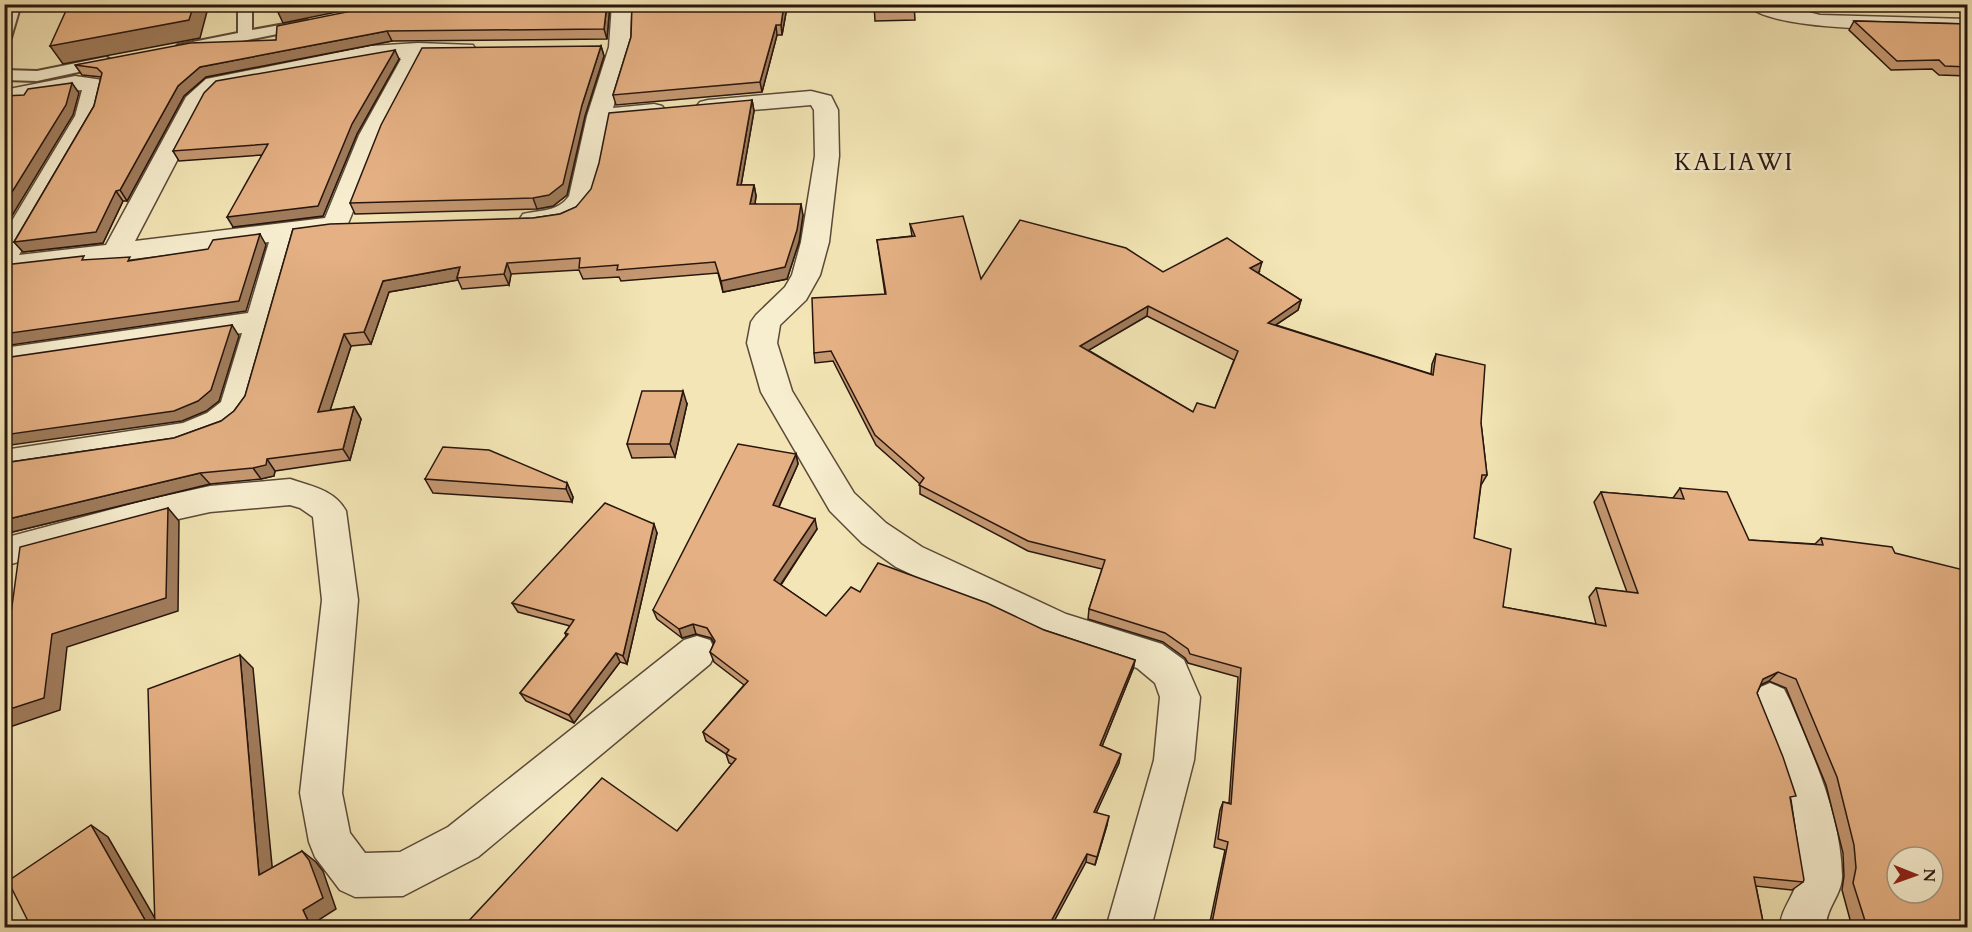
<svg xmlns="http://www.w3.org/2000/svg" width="1972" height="932" font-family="Cardo,serif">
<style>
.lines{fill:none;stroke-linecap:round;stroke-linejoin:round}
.lane-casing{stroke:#5b4a37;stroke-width:4}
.street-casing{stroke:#5b4a37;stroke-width:3}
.lane{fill:#f7eecf;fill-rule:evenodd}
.street{fill:#f7eecf;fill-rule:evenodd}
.wall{fill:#c59872;stroke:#28160d;stroke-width:1.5;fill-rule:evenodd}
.shaded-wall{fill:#a07c5c;stroke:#28160d;stroke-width:1.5}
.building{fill:#e5b184;stroke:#28160d;stroke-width:1.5;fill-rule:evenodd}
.labels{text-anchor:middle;stroke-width:5;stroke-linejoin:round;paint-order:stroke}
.far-quarter-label{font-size:24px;letter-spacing:1.5px;fill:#28160d;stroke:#f7eecf}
</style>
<rect width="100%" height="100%" fill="#f3e5b5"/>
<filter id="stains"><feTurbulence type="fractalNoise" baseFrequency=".00333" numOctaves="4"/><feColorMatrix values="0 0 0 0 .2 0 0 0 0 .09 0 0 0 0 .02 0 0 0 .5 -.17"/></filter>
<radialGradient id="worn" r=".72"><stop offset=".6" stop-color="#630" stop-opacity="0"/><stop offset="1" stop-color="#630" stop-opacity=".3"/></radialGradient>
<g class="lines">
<g class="lane-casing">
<g id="lane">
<polygon points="7,4 21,4 11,38 4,42"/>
<polygon points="238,4 252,4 252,30 307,20 314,24 307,28 183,53 178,51 175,48 178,45 238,33"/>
<polygon points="106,57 114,62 111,65 37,81 4,80 4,70 37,71"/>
</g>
</g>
<g class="street-casing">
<g id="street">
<path d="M612,4H633L631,47L613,108L654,104L662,106L666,111L662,116L610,122C602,160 604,213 560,224C547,227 535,229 523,226L519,220L523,214C540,210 558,212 569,196L587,116L609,47Z"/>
<path d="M1747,4H1778L1820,15L1968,19V31C1930,30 1766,33 1747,4Z"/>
<path d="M418,43L473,45L476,50L473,55L424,58L384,135L345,231L298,238L251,407L241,421L229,430L183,447L4,474V450L183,423L207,413L221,402L242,333L4,368V348L248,313L269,242L4,275V234L75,116L82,90L50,93L4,104V90L75,76L103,80L107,85L99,116L19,255L106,245L186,97L206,79L371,46ZM401,59L359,135L325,218L135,241L208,101L222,89L371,60Z"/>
<polygon points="811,91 831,96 838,110 839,156 829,242 820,275 806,300 780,325 777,343 792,391 854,493 886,523 922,547 1066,614 1162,644 1184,660 1200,697 1194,760 1151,928 1106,928 1154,760 1160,697 1155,683 1137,668 1044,638 896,567 862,543 830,511 761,392 747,343 751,322 756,315 785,287 792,275 801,242 815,156 814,110 811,105 708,114 700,112 696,107 700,102 708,100"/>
<path d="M290,479C311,486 335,490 346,511L358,600L342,793L350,833L365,853L400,852L448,827L684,640L697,636L710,640L716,652L710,664L478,857L403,896L355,897L340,890L315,857L309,842L300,793L322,600L313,517L300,508L290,505L210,512L147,526L4,566V538L147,500L210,486Z"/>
<path d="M1770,683L1784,689L1790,701C1813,756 1841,815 1842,876C1842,895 1825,909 1826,928H1780C1780,908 1798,892 1798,875C1799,815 1773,756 1750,701L1756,689Z"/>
</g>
</g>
<use href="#lane" class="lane"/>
<use href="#street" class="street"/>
</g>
<g class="wall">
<polygon points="610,4 607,39 392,41 206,77 184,96 127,201 123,201 103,243 23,252 14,242 94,106 101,77 82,75 75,65 276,40"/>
<polygon points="632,4 838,4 787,7 782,35 777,35 762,92 616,105 613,95 631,37"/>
<polygon points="874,4 914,4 915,20 875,21"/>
<polygon points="1854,21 1968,24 1968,76 1939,75 1932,69 1891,70 1849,30"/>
<polygon points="601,46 604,56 585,116 567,195 553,206 537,209 355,214 350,203"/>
<polygon points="399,59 357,134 323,216 233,227 262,155 179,161 173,151"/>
<polygon points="752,100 754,111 741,185 754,185 756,196 755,204 803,215 799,242 787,279 723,292 718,273 621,281 619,277 583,279 579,270 511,274 509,285 462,289 458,280 389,292 371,344 351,346 330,410 354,407 361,419 350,460 275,471 274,476 261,479 210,484 4,534 4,463 174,438 221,421 234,411 245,396 293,229 533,218 560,214 576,207"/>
<path d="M910,224L981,279L1163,272H1259L1258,273L1301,300L1298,310L1276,325L1431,374L1432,364L1436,354L1481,423L1487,475L1481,485L1474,538L1503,607L1596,624L1589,597L1596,588L1627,592L1594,502L1601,492L1673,498L1680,488L1749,540L1815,544L1821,538L1968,927H1852L1842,890L1844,876L1843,853L1826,785L1786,688L1769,681L1761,685L1757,693L1791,800L1803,882L1792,890L1756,886L1764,927H1207L1210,922L1225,850L1214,847L1220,810L1223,802L1229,803L1238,677L1188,663L1185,658L1163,642L1088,619L1089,609L1102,569L1028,551L920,494V484L876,445L833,361L815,363L814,353L885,294L877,240L912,236ZM1147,316L1234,360L1215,408L1193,412L1088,350Z"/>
<polygon points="687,404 675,457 632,458 627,444"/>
<polygon points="796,454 798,464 779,507 817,529 781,585 826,616 860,592 1044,630 1135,660 1133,669 1102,746 1119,763 1096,812 1107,825 1095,865 1086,862 677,831 732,764 729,763 726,754 706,741 703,732 744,685 714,662 710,652 714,643 711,638 696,634 682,638 657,619 653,610"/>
<polygon points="425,479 567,483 573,497 572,502 433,493"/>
<polygon points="657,533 627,664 620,662 574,723 526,701 520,693 566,636 565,633 570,626 518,612 512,603"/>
</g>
<g class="shaded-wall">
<polygon points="194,4 209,4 200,38 63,64 50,46"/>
<polygon points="308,4 376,4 283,23 277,10"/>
<polygon points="607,4 610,4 607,39 604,29"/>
<polygon points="784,4 787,4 787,7 782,35 781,25"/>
<polygon points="776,25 777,35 762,92 760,82"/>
<polygon points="387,31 392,41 206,77 184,96 127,201 120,190 178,86 200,67"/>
<polygon points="601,46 604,56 585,116 567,195 553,206 537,209 533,198 582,105"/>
<polygon points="395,50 399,59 357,134 323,216 233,227 227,217"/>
<polygon points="72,83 79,93 73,115 4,229 4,205"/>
<polygon points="752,100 754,111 739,197 737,185"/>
<polygon points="754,185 756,196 753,216 750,204"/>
<polygon points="116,191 123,201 103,243 23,252 14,242"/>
<polygon points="801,204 803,215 799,242 787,279 723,292 721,281"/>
<polygon points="260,234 266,245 246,311 4,346 4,334"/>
<polygon points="1262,262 1259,272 1248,278 1250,268"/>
<polygon points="507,263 511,274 509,285 504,274"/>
<polygon points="460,267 457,278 458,280 389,292 371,344 364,332 383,281"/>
<polygon points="1301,300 1298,310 1265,332 1268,323"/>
<polygon points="1148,306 1147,316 1079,356 1080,346"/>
<polygon points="232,325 239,336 219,401 206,411 182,421 4,446 4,435"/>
<polygon points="344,334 351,346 326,423 318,412"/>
<polygon points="683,391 687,404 675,457 670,444"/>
<polygon points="354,407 361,419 350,460 343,449"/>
<polygon points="796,454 798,464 775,515 773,505"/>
<polygon points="267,459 275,471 274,476 261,479 253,468"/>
<polygon points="200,473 210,484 4,534 4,520"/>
<polygon points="567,483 573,497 572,502 566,489"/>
<polygon points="168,508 179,521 178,611 67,647 60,710 4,729 4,711 52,634"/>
<polygon points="815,519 817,529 777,590 774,580"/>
<polygon points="654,524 657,533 627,664 623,656"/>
<polygon points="693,624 696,634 682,638 679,629"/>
<polygon points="616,653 620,662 574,723 569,715"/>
<polygon points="240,655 253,668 274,886 259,875"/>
<polygon points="1135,660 1133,669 1099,754 1100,745"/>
<polygon points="1778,672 1769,681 1754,688 1763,679"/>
<polygon points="1121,754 1119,763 1093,820 1094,812"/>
<polygon points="1109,816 1107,825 1095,865 1097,857"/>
<polygon points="91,825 108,837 160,927 149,927"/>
<polygon points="302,851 316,862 323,871 336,909 317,921 320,927 311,927 303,910"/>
<polygon points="1087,854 1086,862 1051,927 1048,927"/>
</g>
<g class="building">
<polygon points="69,4 194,4 189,20 50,46"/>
<polygon points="278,4 308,4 277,10"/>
<polygon points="386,4 607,4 604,29 387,31 200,67 178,86 120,190 116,191 96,232 14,242 94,106 102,73 97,68 75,65 190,43 276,40 277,26"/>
<polygon points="632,4 784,4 781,25 776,25 760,82 613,95 631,37"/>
<polygon points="874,4 914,4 914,8 874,10"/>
<polygon points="1854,21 1968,24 1968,67 1945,66 1939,60 1897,61"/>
<polygon points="601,46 582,105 563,184 549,195 533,198 350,203 381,125 422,48"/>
<polygon points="395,50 352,124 318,206 227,217 268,144 173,151 204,93 216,81"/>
<polygon points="72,83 66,105 4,205 4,96 24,95 28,89"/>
<polygon points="752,100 737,185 754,185 750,204 801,204 797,230 785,267 721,281 715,262 617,270 618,265 579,268 580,258 507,263 504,274 457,278 460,267 383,281 364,332 344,334 318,412 354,407 343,449 267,459 266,465 253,468 200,473 4,520 4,463 174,438 221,421 234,411 245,396 293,229 330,224 533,218 560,214 576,207 591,189 599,163 609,113"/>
<path d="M963,216L981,279L1020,220L1126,248L1163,272L1227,238L1262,262L1250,268L1301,300L1268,323L1433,375L1436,354L1485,365L1481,423L1487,475H1482L1474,538L1511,549L1503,607L1606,626L1596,588L1638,593L1601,492L1684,499L1680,488L1727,492L1749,540L1823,545L1821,538L1892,547L1895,553L1968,571V927H1867L1853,883L1856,868L1854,845L1837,777L1796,679L1778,672L1763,679L1757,693L1783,757L1796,796L1790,797L1804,880L1803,882L1754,877L1764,927H1208L1210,922L1212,923L1228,842L1218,839L1223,802L1231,804L1241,668L1190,654L1188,649L1165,633L1089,609L1105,560L1028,541L919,485L924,478L875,435L831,351L814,353L812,298L886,294L877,240L915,236L910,224ZM1148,306L1238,351L1215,408L1197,403L1193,412L1080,346ZM1897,857H1933V893H1897Z"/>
<polygon points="260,234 239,301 4,334 4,265 84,256 82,260 130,257 128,261 208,249 213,240"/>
<polygon points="232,325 211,390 198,401 174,411 4,435 4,358"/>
<polygon points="642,391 683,391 670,444 627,444"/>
<polygon points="738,444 796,454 773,505 815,519 774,580 826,616 851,587 860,592 878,563 987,603 1044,630 1135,660 1100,745 1121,754 1094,812 1109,816 1097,857 1087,854 1048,927 463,927 602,778 677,831 736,759 726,754 729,750 703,732 748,681 710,652 715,641 707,628 693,624 679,629 653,610"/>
<polygon points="443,447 489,450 567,483 566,489 425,479"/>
<polygon points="605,503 654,524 623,656 616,653 569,715 520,693 568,634 565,633 574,620 512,603"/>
<polygon points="168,508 166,598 52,634 44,698 4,711 4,665 20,547"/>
<polygon points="240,655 259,875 302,851 309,860 323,898 303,910 311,927 155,927 148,689"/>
<polygon points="91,825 149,927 31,927 8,881"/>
</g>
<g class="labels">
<g class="far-quarter-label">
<text x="1734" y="170">KALIAWI</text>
</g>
</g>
<rect width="1972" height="932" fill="none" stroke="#f3e5b5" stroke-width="24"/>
<rect x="6" y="6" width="1960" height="920" fill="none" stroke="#28160d" stroke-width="3"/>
<rect x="12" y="12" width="1948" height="908" fill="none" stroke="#28160d" stroke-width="1.5"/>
<g transform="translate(1915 875) rotate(91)"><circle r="28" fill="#f7eecf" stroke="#a49881" stroke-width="1.5"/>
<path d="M0-4.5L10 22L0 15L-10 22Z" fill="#8f2418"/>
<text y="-9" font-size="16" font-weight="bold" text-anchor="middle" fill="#28160d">N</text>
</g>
<rect width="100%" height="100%" filter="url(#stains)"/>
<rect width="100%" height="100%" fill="url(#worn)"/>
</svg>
